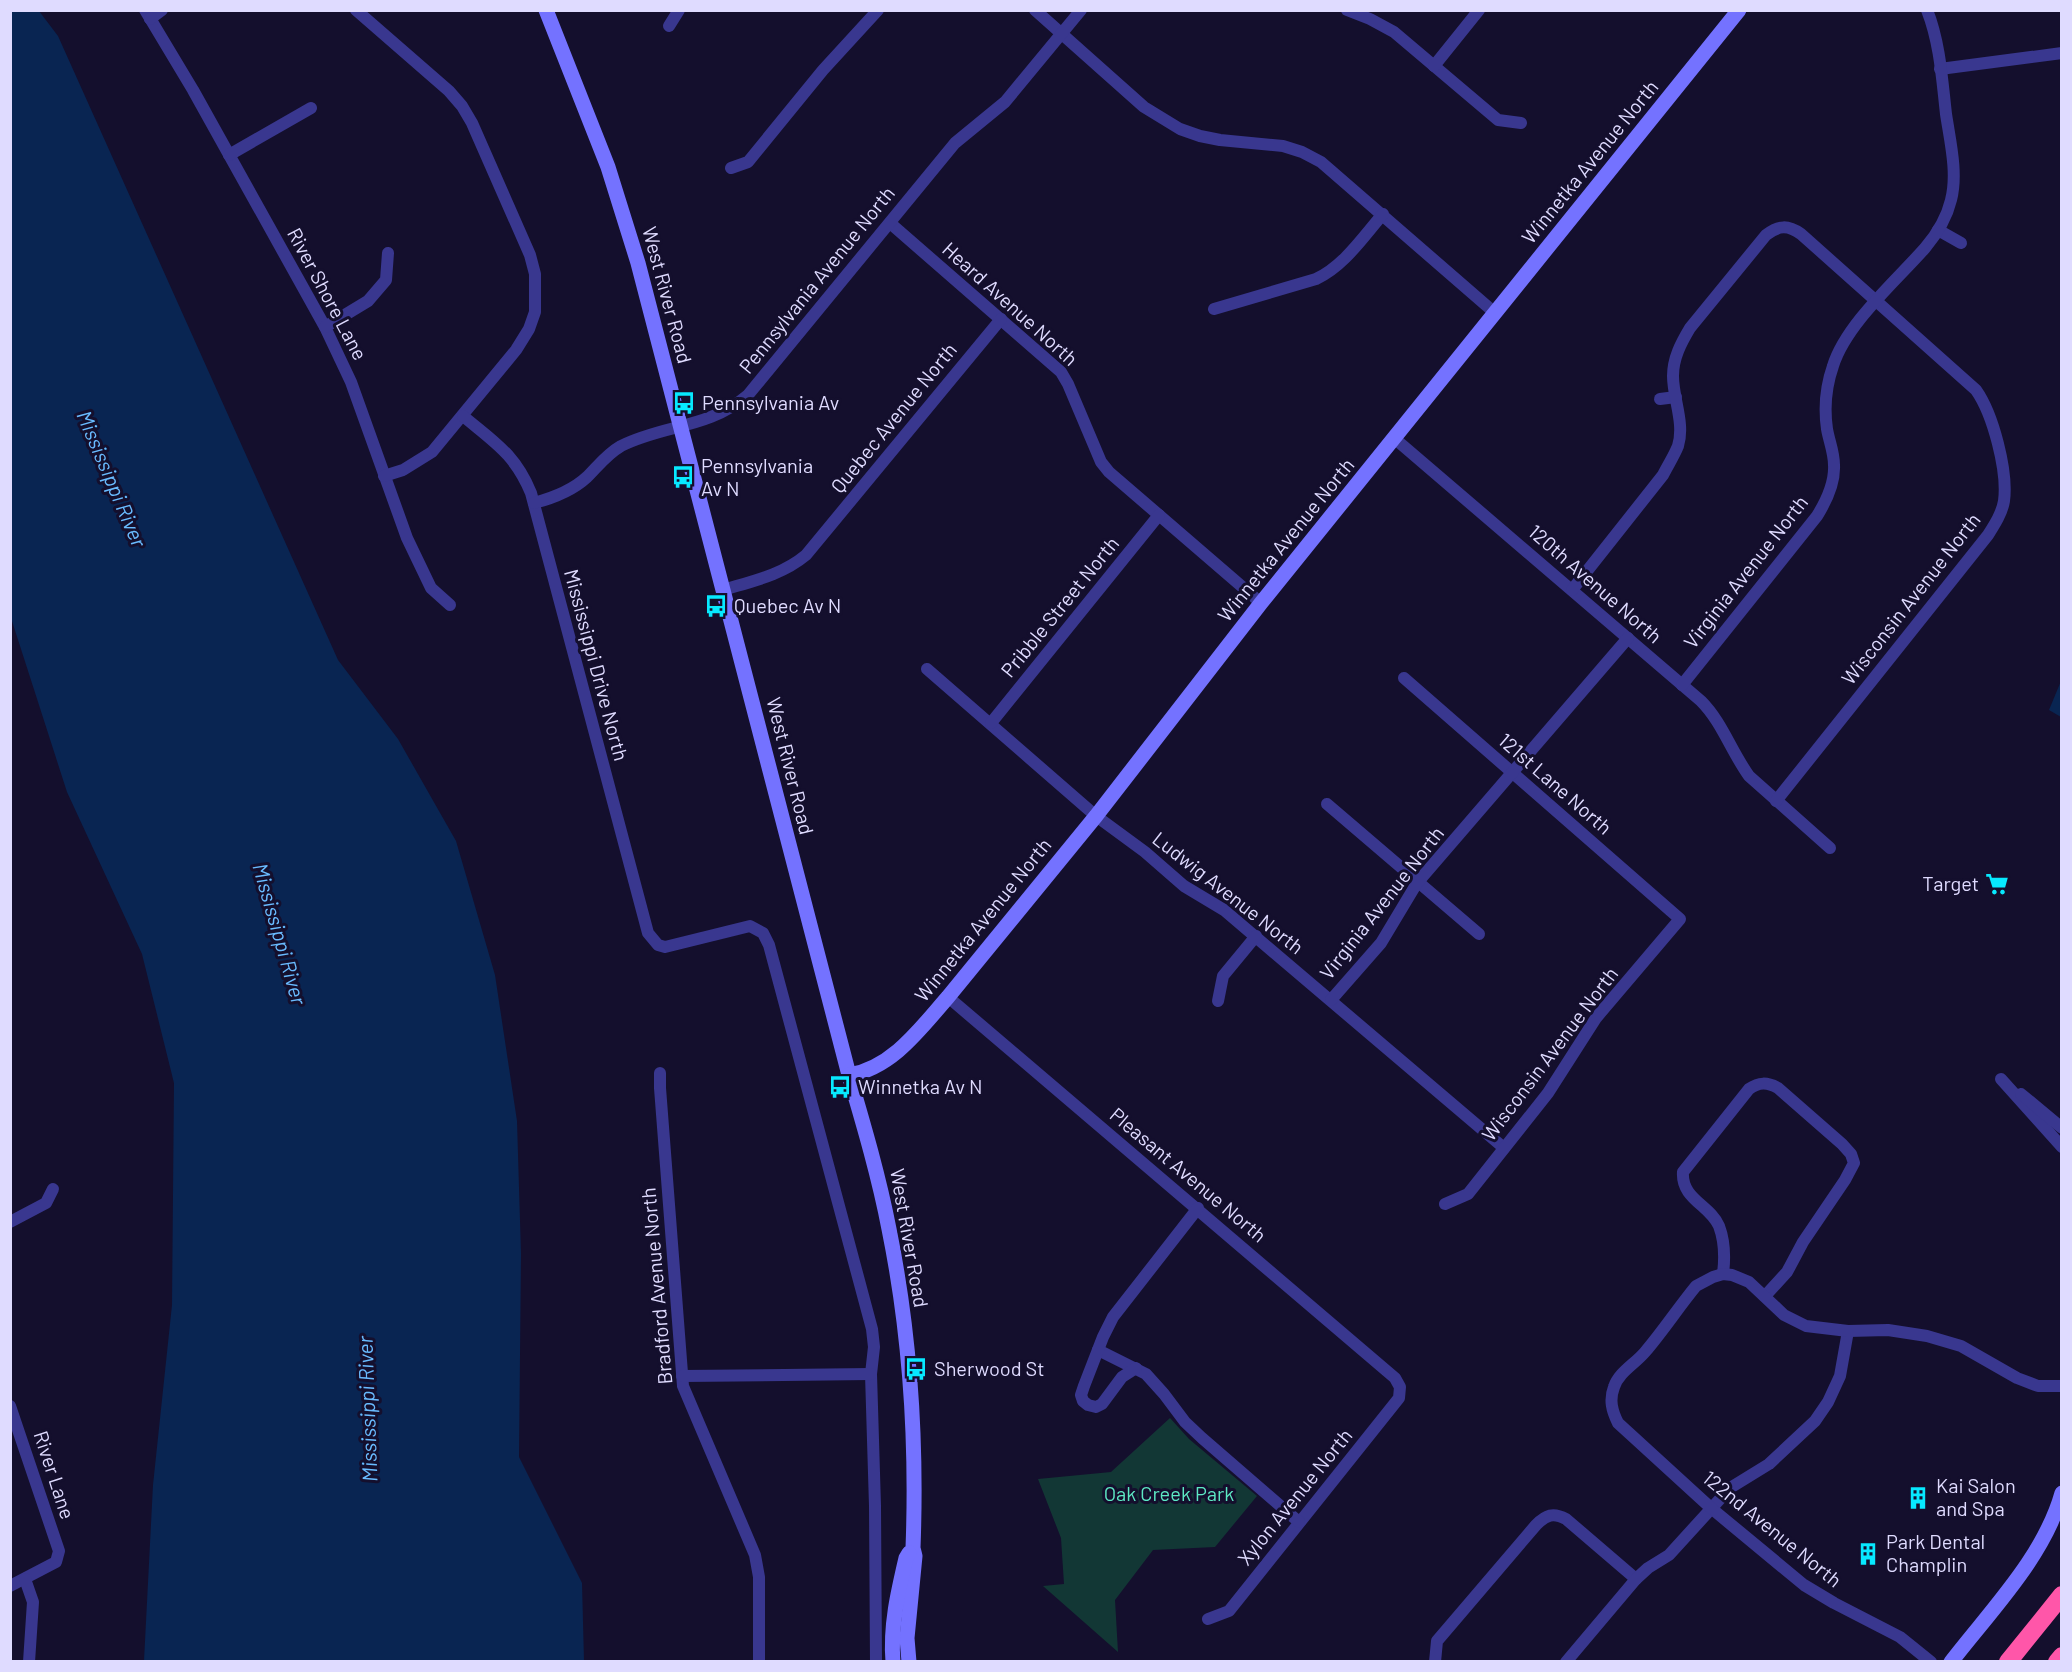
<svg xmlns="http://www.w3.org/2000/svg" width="2072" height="1672" font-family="Barlow,sans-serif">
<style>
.green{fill:#123735}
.water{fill:#092552}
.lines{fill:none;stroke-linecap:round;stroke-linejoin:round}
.street{stroke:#39378f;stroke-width:12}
.secondary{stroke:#7472ff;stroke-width:15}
.highway{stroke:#ff56a9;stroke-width:18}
.labels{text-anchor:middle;stroke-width:6;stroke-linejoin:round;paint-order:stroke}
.street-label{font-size:20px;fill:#dfdbff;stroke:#140f2d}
.poi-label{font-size:20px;fill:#dfdbff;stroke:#140f2d;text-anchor:start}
.park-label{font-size:20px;fill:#5de9c4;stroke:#140f2d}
.water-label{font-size:21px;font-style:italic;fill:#69bbff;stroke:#140f2d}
</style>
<rect width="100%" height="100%" fill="#140f2d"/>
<polygon class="green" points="1170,1418 1189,1439 1257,1496 1215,1547 1153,1550 1115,1600 1118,1652 1043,1586 1064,1584 1061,1538 1038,1479 1111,1472"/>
<g class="water">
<polygon points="10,11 39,11 58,36 338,660 398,739 456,841 495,975 517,1121 521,1254 519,1457 582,1583 584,1661 144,1661 153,1485 172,1305 174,1083 142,954 67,792 11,618"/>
<polygon points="2061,681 2061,717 2049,710"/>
</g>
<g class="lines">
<g class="street">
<polyline points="145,10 193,90 325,327 351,382 407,538 431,588 450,605"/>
<polyline points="356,10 449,91 462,106 472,123 530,255 535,274 535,312 529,329 516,350 432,452 403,470 384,476"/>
<polyline points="1035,10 1144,107 1180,129 1200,136 1220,140 1283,146 1302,152 1321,162 1495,313"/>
<polyline points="1347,10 1370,19 1394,32 1498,120 1521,123"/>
<polyline points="150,19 162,10"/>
<polyline points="669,26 679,10"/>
<polyline points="1434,66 1479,10"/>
<polyline points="1940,69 2062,53"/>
<polyline points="229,155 311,108"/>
<polyline points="731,168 748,162 823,70 878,10"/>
<polyline points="890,223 1061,372 1068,384 1101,462 1109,472 1261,603"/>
<polyline points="1938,230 1961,243"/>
<path d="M1214,309L1316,279C1344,266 1363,237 1383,214"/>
<polyline points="325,327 368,301 386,280 388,253"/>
<polyline points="1660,399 1676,397"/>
<path d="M463,416C494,442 515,454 531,493L648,933L658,945L665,947L750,926L763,933L769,945L872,1329L874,1347L871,1374L875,1506L876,1662"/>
<path d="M1394,438L1701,701C1722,722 1731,751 1749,776L1830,848"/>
<path d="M534,503C553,498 572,491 587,477C598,466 607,454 621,446C665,424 708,429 748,395L955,143L1005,102L1081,10"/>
<path d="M723,590C753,581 782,575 806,555L1001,319"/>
<path d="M1572,590L1663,475C1668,465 1674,456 1678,446C1685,423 1673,399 1673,376C1673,358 1681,343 1690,328L1766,235C1779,225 1788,225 1801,234L1976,390C1993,414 2008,471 2004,501C2002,513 1995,524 1988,535L1776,801"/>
<polyline points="927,669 1096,816 1145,852 1184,886 1224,910 1504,1148"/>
<polyline points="1404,678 1680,919 1596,1018 1548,1093 1468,1194 1445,1204"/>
<path d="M1682,685L1817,516C1827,500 1835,483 1834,465C1834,452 1829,441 1827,429C1824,408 1826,386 1833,366C1846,324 1896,281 1925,248C1936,235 1947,217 1951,200C1958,173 1950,141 1946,114C1942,79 1940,43 1927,10"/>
<polyline points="991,723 1159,515"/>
<polyline points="1327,804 1479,934"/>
<polyline points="948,997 1395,1378 1400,1387 1399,1398 1229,1611 1208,1619"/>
<polyline points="1331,1000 1381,943 1417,883 1628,638"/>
<polyline points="1218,1001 1223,976 1256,936"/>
<polyline points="660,1073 660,1088 683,1386 755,1555 759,1577 759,1662"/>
<polyline points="2001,1079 2062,1147"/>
<polyline points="2021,1094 2062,1128"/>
<polyline points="10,1222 46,1203 53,1189"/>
<path d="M1723,1274C1725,1258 1725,1242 1719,1226C1710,1205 1681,1199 1683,1172L1749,1089C1759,1082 1767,1082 1778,1088L1842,1144L1851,1154L1854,1163L1845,1180L1803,1242L1787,1272L1765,1296"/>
<polyline points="1098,1350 1146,1374 1164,1394 1185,1422 1202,1438 1299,1522"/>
<polyline points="1136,1368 1122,1377 1102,1404 1096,1407 1088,1405 1083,1401 1081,1395 1084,1386 1103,1337 1113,1317 1198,1208"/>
<polyline points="682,1376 871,1374"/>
<polyline points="10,1406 59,1551 56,1562 10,1586"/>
<polyline points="25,1579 33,1602 29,1662"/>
<path d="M1435,1662L1437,1641L1536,1525C1546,1515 1553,1512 1566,1519L1636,1579"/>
<polyline points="1566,1662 1636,1579 1648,1568 1669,1555 1730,1488 1769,1464 1815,1421 1828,1402 1840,1376 1848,1331"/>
<path d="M1931,1662L1900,1637L1834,1603L1804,1585L1711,1508L1618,1423C1612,1411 1609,1400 1614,1387C1619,1372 1635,1364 1645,1352C1663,1331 1678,1308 1696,1286L1713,1277L1723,1274L1732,1275L1749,1282L1784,1315L1806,1326L1848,1331L1888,1330L1927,1336L1961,1346L2017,1378L2038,1386H2062"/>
</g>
<g class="secondary">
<path d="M546,10L608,167L638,263L849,1075C864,1126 879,1177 889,1229C910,1333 917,1442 913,1548L915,1556L907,1638L909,1662"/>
<path d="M849,1075C892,1068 920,1029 948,997L1096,816L1261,603L1739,10"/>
<path d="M893,1662C890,1626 898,1592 906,1558L909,1553"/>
<path d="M1951,1662C1991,1610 2044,1557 2062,1493"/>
</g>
<g class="highway">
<polyline points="2008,1662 2062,1595"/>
<polyline points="2057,1662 2062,1656"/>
</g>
</g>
<defs>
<g id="bus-bare" transform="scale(1.8)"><path d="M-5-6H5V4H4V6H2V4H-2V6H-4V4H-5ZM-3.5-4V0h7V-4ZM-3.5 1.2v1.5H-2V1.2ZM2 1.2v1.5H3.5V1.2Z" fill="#07e9ff" stroke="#140f2d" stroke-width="2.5" paint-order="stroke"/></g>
<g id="supermarket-bare" transform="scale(1.8)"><path d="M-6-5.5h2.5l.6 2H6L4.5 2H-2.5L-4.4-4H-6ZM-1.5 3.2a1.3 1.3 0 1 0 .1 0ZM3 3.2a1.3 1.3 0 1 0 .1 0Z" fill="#07e9ff" stroke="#140f2d" stroke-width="2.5" paint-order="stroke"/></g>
<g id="building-bare" transform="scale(1.8)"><path d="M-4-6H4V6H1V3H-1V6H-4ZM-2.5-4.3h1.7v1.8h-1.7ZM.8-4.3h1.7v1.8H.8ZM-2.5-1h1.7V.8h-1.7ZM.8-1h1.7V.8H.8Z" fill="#07e9ff" stroke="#140f2d" stroke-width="2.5" paint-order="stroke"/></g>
</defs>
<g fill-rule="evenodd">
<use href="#bus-bare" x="684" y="403"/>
<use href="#bus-bare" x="683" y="477"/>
<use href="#bus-bare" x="716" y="606"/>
<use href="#supermarket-bare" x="1997" y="884"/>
<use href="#bus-bare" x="840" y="1087"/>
<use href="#bus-bare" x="916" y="1369"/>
<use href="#building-bare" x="1918" y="1498"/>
<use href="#building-bare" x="1868" y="1554"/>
</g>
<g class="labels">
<g class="street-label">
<text transform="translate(1590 162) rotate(-51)" y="7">Winnetka Avenue North</text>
<text transform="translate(817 280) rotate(-51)" y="7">Pennsylvania Avenue North</text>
<text transform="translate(327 294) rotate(62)" y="7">River Shore Lane</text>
<text transform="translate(667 295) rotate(75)" y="7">West River Road</text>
<text transform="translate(1010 304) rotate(42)" y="7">Heard Avenue North</text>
<text transform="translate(894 418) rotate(-51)" y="7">Quebec Avenue North</text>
<text transform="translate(1286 540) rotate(-51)" y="7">Winnetka Avenue North</text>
<text transform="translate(1746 572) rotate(-52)" y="7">Virginia Avenue North</text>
<text transform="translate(1595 584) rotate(41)" y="7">120th Avenue North</text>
<text transform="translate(1911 599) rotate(-52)" y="7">Wisconsin Avenue North</text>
<text transform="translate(1060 607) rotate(-51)" y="7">Pribble Street North</text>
<text transform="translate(596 665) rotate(75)" y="7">Mississippi Drive North</text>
<text transform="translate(790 766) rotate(76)" y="7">West River Road</text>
<text transform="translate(1555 784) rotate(41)" y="7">121st Lane North</text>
<text transform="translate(1228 893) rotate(38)" y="7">Ludwig Avenue North</text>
<text transform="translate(1382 903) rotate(-52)" y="7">Virginia Avenue North</text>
<text transform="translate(983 920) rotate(-51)" y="7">Winnetka Avenue North</text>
<text transform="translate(1550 1054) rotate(-53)" y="7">Wisconsin Avenue North</text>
<text transform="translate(1188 1175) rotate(40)" y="7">Pleasant Avenue North</text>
<text transform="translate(909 1238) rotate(80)" y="7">West River Road</text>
<text transform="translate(657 1286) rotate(-95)" y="7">Bradford Avenue North</text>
<text transform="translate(54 1475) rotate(72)" y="7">River Lane</text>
<text transform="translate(1295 1497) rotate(-51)" y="7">Xylon Avenue North</text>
<text transform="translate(1772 1529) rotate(39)" y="7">122nd Avenue North</text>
</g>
<g class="poi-label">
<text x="702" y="410">Pennsylvania Av</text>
<text x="701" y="473">Pennsylvania<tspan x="701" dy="23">Av N</tspan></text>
<text x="734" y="613">Quebec Av N</text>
<text x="1979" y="891" text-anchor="end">Target</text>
<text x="858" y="1094">Winnetka Av N</text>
<text x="934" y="1376">Sherwood St</text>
<text x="1936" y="1493">Kai Salon<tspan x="1936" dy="23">and Spa</tspan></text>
<text x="1886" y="1549">Park Dental<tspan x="1886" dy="23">Champlin</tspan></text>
</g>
<g class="park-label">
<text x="1169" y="1501">Oak Creek Park</text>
</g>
<g class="water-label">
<text transform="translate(111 479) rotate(67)" y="7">Mississippi River</text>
<text transform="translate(279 934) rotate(74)" y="7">Mississippi River</text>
<text transform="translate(368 1409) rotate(-92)" y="7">Mississippi River</text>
</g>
</g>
<rect width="2072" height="1672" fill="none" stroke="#dfdbff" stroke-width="24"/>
</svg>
